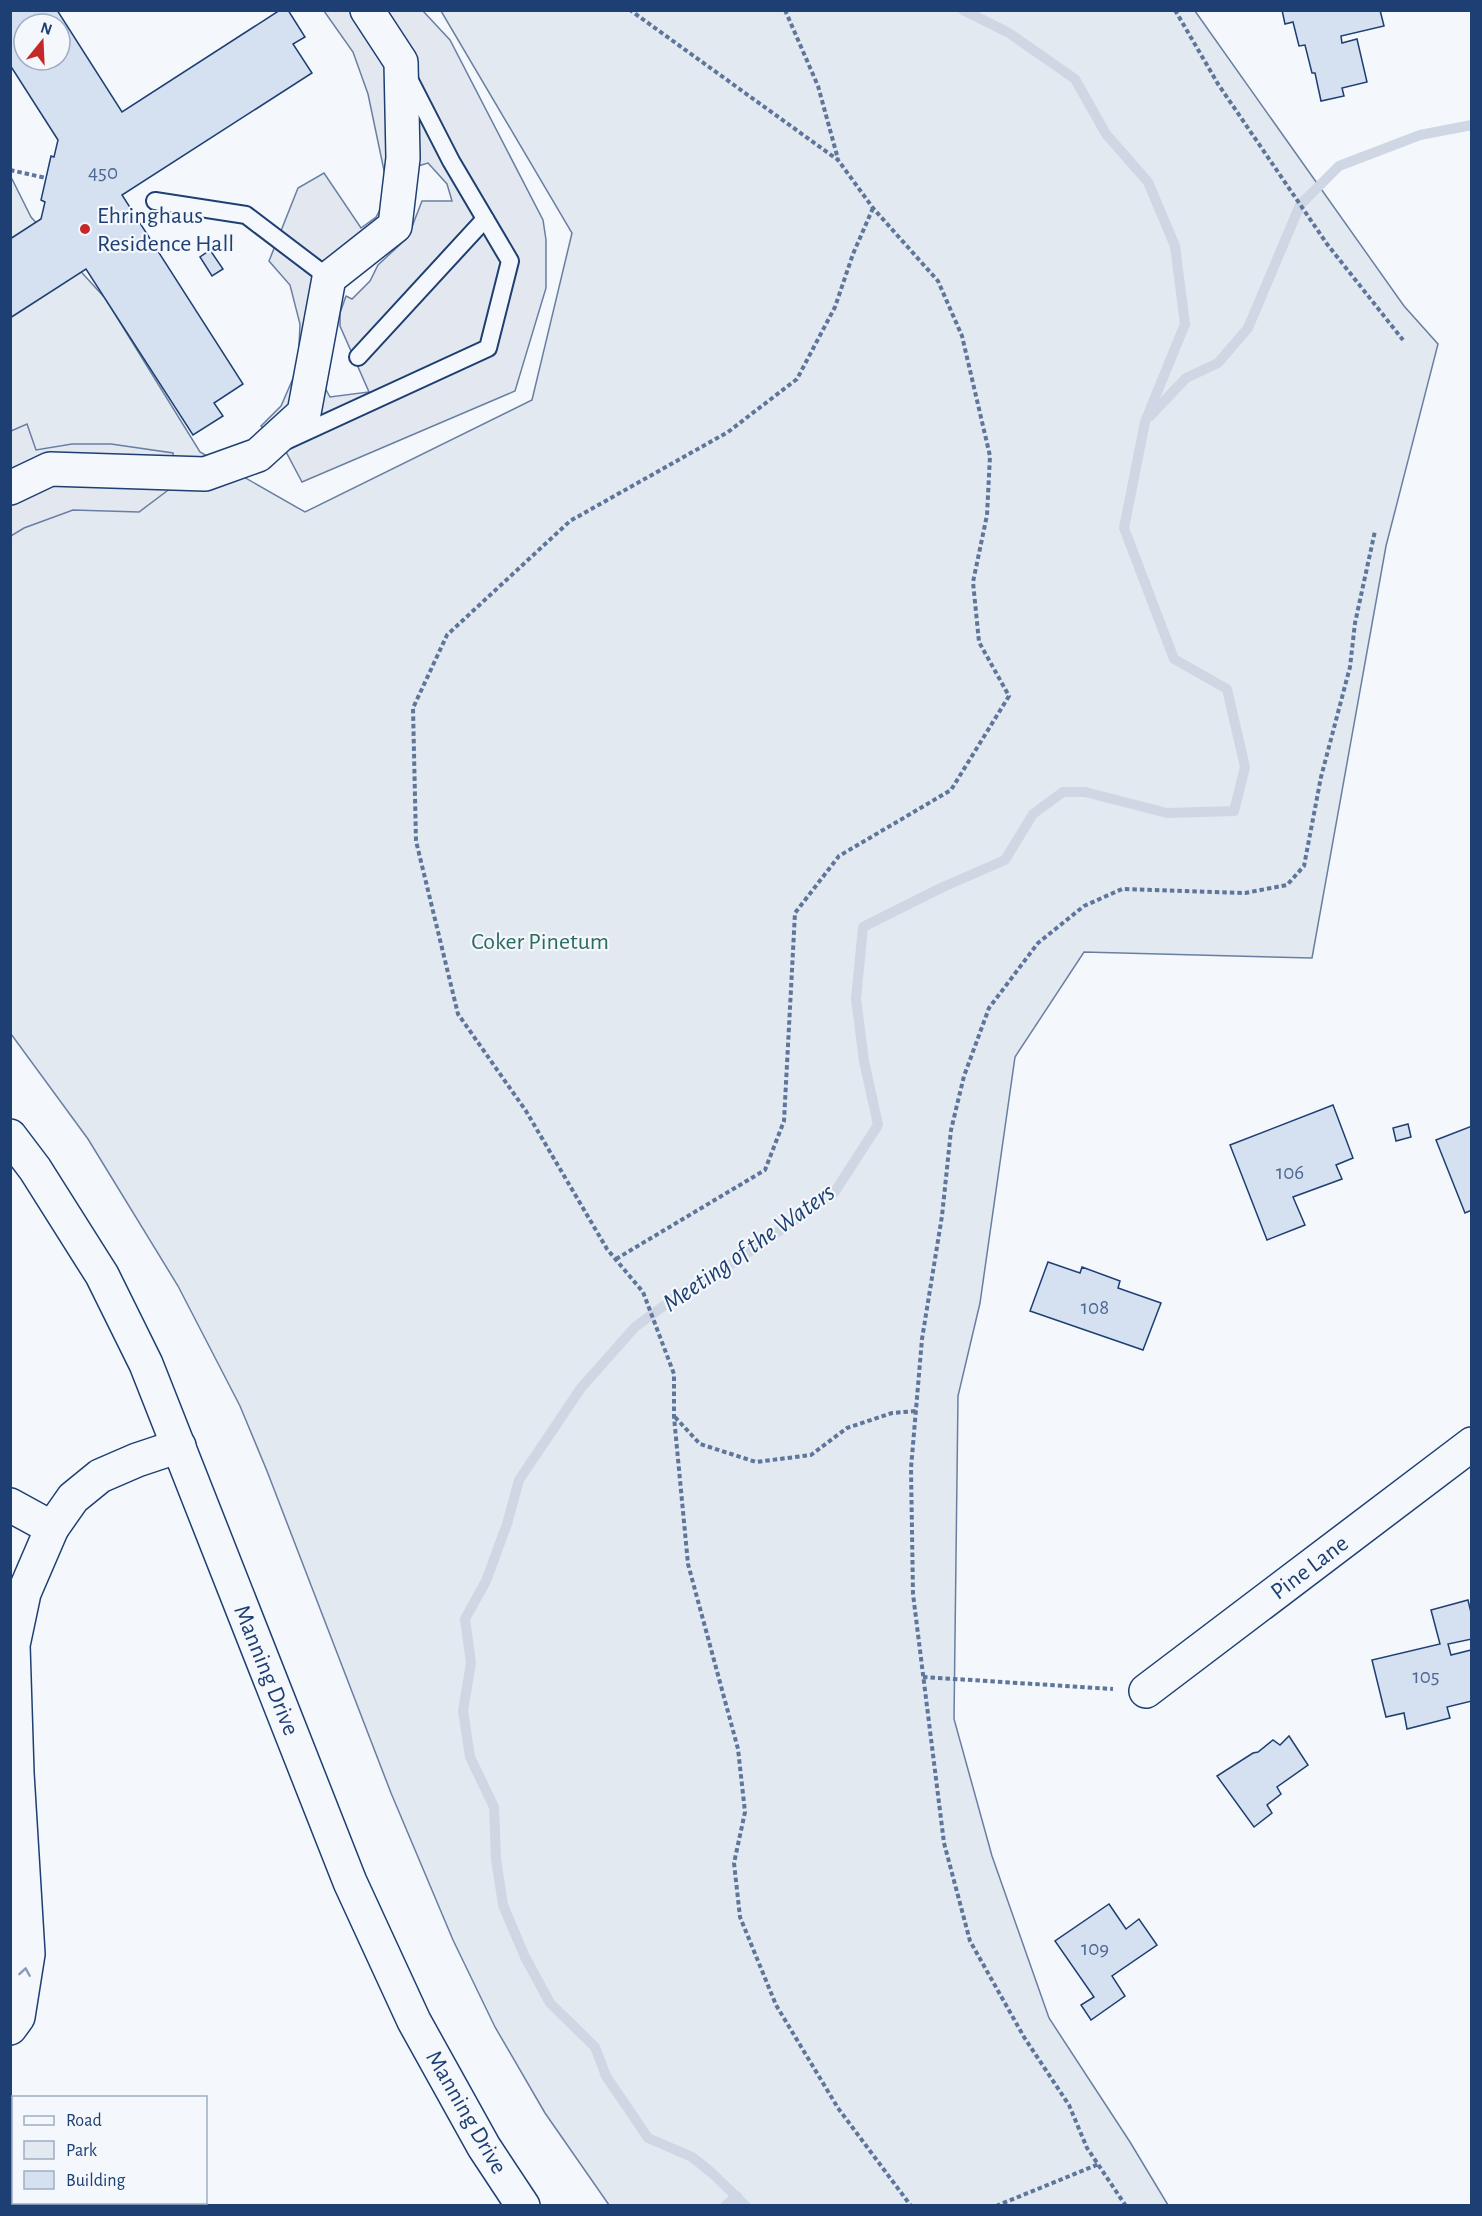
<svg xmlns="http://www.w3.org/2000/svg" width="1482" height="2216" font-family="'Alegreya Sans',sans-serif">
<style>
.park{fill:#e3e9f0;stroke:#687fa3;stroke-width:1.5}
.parking{fill:#e3e8f0;stroke:#687fa3;stroke-width:1.5;fill-rule:evenodd}
.lines{fill:none;stroke-linecap:round;stroke-linejoin:round}
.stream{stroke:#cfd7e4;stroke-width:10}
.building{fill:#d5e0f0;stroke:#1d3f73;stroke-width:1.5;fill-rule:evenodd}
.service-casing{stroke:#1d3f73;stroke-width:20}
.minor-casing{stroke:#1d3f73;stroke-width:36}
.tertiary-casing{stroke:#1d3f73;stroke-width:36}
.path{stroke:#5e769c;stroke-width:4;stroke-dasharray:4.5 3;stroke-linecap:butt}
.service{stroke:#f4f7fb;stroke-width:16}
.minor{stroke:#f4f7fb;stroke-width:33}
.tertiary{stroke:#f4f7fb;stroke-width:33}
.oneway{stroke:#889bb7}
.poi-dot{fill:#c62828;stroke:#f4f7fb;stroke-width:2}
.labels{text-anchor:middle;stroke-width:4.5;stroke-linejoin:round;paint-order:stroke}
.number-label{font-size:21px;fill:#4b6792}
.poi-label{font-size:24px;fill:#1d3f73;stroke:#f4f7fb;text-anchor:start}
.park-label{font-size:24px;fill:#2c6c60;stroke:#f4f7fb}
.street-label{font-size:24px;fill:#1d3f73;stroke:#f4f7fb}
.water-label{font-size:26px;font-style:italic;fill:#1d3f73;stroke:#f4f7fb}
</style>
<rect width="100%" height="100%" fill="#f4f7fb"/>
<polygon class="park" points="441,11 1195,11 1404,306 1438,344 1386,546 1312,958 1084,952 1015,1057 980,1303 958,1396 954,1719 992,1856 1049,2018 1130,2142 1168,2205 609,2205 545,2113 495,2027 453,1940 391,1793 267,1471 240,1406 178,1286 88,1139 11,1034 10,175 31,217 105,298 200,452 305,512 532,400 572,233"/>
<g class="parking">
<path d="M324,11H423L450,40L543,220L546,240V288L515,391L302,482L285,450L261,426L281,406L298,367L300,324L290,285L269,261L298,188L324,173L361,228L376,217L385,201L386,180L368,94L353,52ZM428,163L447,184L452,201H422L408,237L378,265L370,281L352,299L346,296L340,313V326L369,392L330,397L324,386L339,288L418,166Z"/>
<polygon points="27,424 36,450 72,444 111,444 173,453 175,485 139,512 73,510 24,528 11,536 11,431"/>
</g>
<g class="lines">
<g class="stream">
<polyline points="1150,416 1186,378 1218,363 1248,328 1300,205 1339,166 1420,135 1472,125"/>
<polyline points="725,2206 737,2196"/>
<polyline points="746,2206 712,2173 692,2157 648,2138 606,2076 595,2047 550,2003 525,1957 503,1905 496,1859 494,1807 470,1757 463,1711 471,1663 465,1619 486,1581 507,1524 519,1480 581,1388 635,1327 680,1294 736,1261 834,1193 878,1125 864,1061 856,999 863,927 943,887 1005,860 1033,814 1063,792 1085,792 1167,813 1234,811 1245,767 1227,689 1174,659 1124,528 1145,422 1185,324 1175,246 1148,182 1106,134 1075,79 1009,33 963,10"/>
</g>
</g>
<g class="building">
<path d="M10,10H57L122,112L280,10H288L305,37L293,44L312,73L122,195L243,384L214,403L223,416L193,435L86,269L10,318V239L41,219L45,202L41,200L51,156L54,157L58,140L10,65ZM24,24H60V60H24Z"/>
<polygon points="1282,10 1380,10 1384,26 1341,36 1342,43 1357,39 1367,82 1342,88 1344,96 1321,101 1315,73 1312,73 1305,45 1299,46 1293,22 1285,24"/>
<polygon points="210,250 223,269 212,276 200,257"/>
<polygon points="1333,1105 1353,1158 1336,1165 1342,1179 1293,1197 1305,1225 1267,1240 1230,1145"/>
<polygon points="1408,1124 1411,1137 1396,1141 1393,1128"/>
<polygon points="1472,1126 1472,1210 1465,1213 1436,1140"/>
<polygon points="1048,1262 1080,1273 1082,1267 1120,1281 1118,1288 1161,1303 1143,1350 1030,1311"/>
<polygon points="1468,1600 1472,1617 1472,1639 1448,1644 1451,1655 1471,1650 1472,1701 1447,1707 1450,1718 1407,1729 1404,1713 1386,1717 1372,1660 1440,1644 1431,1610"/>
<polygon points="1289,1736 1308,1765 1277,1787 1281,1794 1267,1805 1272,1813 1254,1827 1217,1776 1253,1753 1258,1752 1273,1740 1280,1745"/>
<polygon points="1109,1904 1126,1929 1139,1919 1157,1945 1112,1976 1125,1996 1091,2020 1081,2005 1094,1997 1055,1941"/>
</g>
<g class="lines">
<g class="service-casing">
<g id="service">
<polyline points="155,201 246,215 329,278"/>
<polyline points="358,357 485,219"/>
<polyline points="288,440 488,348 510,261 451,161 408,77"/>
</g>
</g>
<g class="minor-casing">
<g id="minor">
<polyline points="10,488 50,469 205,474 258,455 304,413 329,278 395,226 403,158 401,62 367,10"/>
<polyline points="10,1505 52,1528"/>
<polyline points="1146,1691 1472,1444"/>
<polyline points="10,2028 18,2017 28,1954 17,1773 13,1645 24,1593 52,1528 73,1498 100,1476 137,1460 179,1446"/>
</g>
</g>
<g class="tertiary-casing">
<polyline id="tertiary" points="10,1136 35,1169 102,1275 146,1364 350,1882 414,2021 484,2147 523,2206"/>
</g>
<g class="path">
<polyline points="785,10 818,86 838,159"/>
<polyline points="1175,10 1218,84 1327,244 1403,340"/>
<polyline points="10,170 46,178"/>
<polyline points="873,208 853,254 835,307 797,379 728,432 570,521 447,635 413,708 416,841 458,1014 526,1111 607,1249 643,1292 674,1374 674,1417 688,1564 738,1749 745,1812 734,1863 740,1917 776,2005 838,2108 911,2206"/>
<polyline points="616,1259 765,1170 784,1121 795,913 839,856 951,790 1009,696 979,642 973,582 987,515 990,456 962,336 938,281 873,208 838,160 630,10"/>
<polyline points="675,1417 700,1444 756,1462 811,1455 847,1428 892,1413 916,1411"/>
<polyline points="923,1677 1113,1689"/>
<polyline points="996,2206 1099,2164"/>
<polyline points="1126,2206 1087,2148 1069,2105 1024,2037 970,1941 944,1843 913,1594 911,1468 922,1339 942,1216 951,1130 964,1076 989,1008 1038,943 1084,906 1122,889 1245,893 1287,885 1304,866 1321,777 1350,667 1355,623 1375,531"/>
</g>
<use href="#service" class="service"/>
<use href="#minor" class="minor"/>
<use href="#tertiary" class="tertiary"/>
</g>
<defs><path id="oneway-chevron" d="M-2-3.5L2.5 0L-2 3.5" fill="none" stroke-width="1.6" stroke-linecap="round" stroke-linejoin="round" transform="scale(1.5)"/></defs>
<use class="oneway" href="#oneway-chevron" transform="translate(25 1972) rotate(-81)"/>
<circle class="poi-dot" cx="85" cy="229" r="6"/>
<g class="labels">
<g class="number-label">
<text x="103" y="179">450</text>
<text x="1290" y="1179">106</text>
<text x="1095" y="1314">108</text>
<text x="1426" y="1683">105</text>
<text x="1095" y="1955">109</text>
</g>
<g class="poi-label">
<text x="97" y="223">Ehringhaus<tspan x="97" dy="28">Residence Hall</tspan></text>
</g>
<g class="park-label">
<text x="540" y="949">Coker Pinetum</text>
</g>
<g class="street-label">
<text transform="translate(1309 1567) rotate(-37)" y="8">Pine Lane</text>
<text transform="translate(267 1670) rotate(68)" y="8">Manning Drive</text>
<text transform="translate(467 2112) rotate(60)" y="8">Manning Drive</text>
</g>
<g class="water-label">
<text transform="translate(748 1247) rotate(-35)" y="9">Meeting of the Waters</text>
</g>
</g>
<rect width="1482" height="2216" fill="none" stroke="#1d3f73" stroke-width="24"/>
<rect x="12" y="2096" width="195" height="108" fill="#f4f7fb" stroke="#9eadc5" stroke-width="1.5"/>
<rect x="24" y="2116" width="30" height="9" fill="#f4f7fb" stroke="#9eadc5" stroke-width="1.5"/>
<text x="66" y="2126" font-size="18" fill="#1d3f73">Road</text>
<rect x="24" y="2141" width="30" height="18" fill="#e3e9f0" stroke="#9eadc5" stroke-width="1.5"/>
<text x="66" y="2156" font-size="18" fill="#1d3f73">Park</text>
<rect x="24" y="2171" width="30" height="18" fill="#d5e0f0" stroke="#9eadc5" stroke-width="1.5"/>
<text x="66" y="2186" font-size="18" fill="#1d3f73">Building</text>
<g transform="translate(42 42) rotate(18)"><circle r="28" fill="#f4f7fb" stroke="#9eadc5" stroke-width="1.5"/>
<path d="M0-4.5L10 22L0 15L-10 22Z" fill="#c62828"/>
<text y="-9" font-size="16" font-weight="bold" text-anchor="middle" fill="#1d3f73">N</text>
</g>
</svg>
